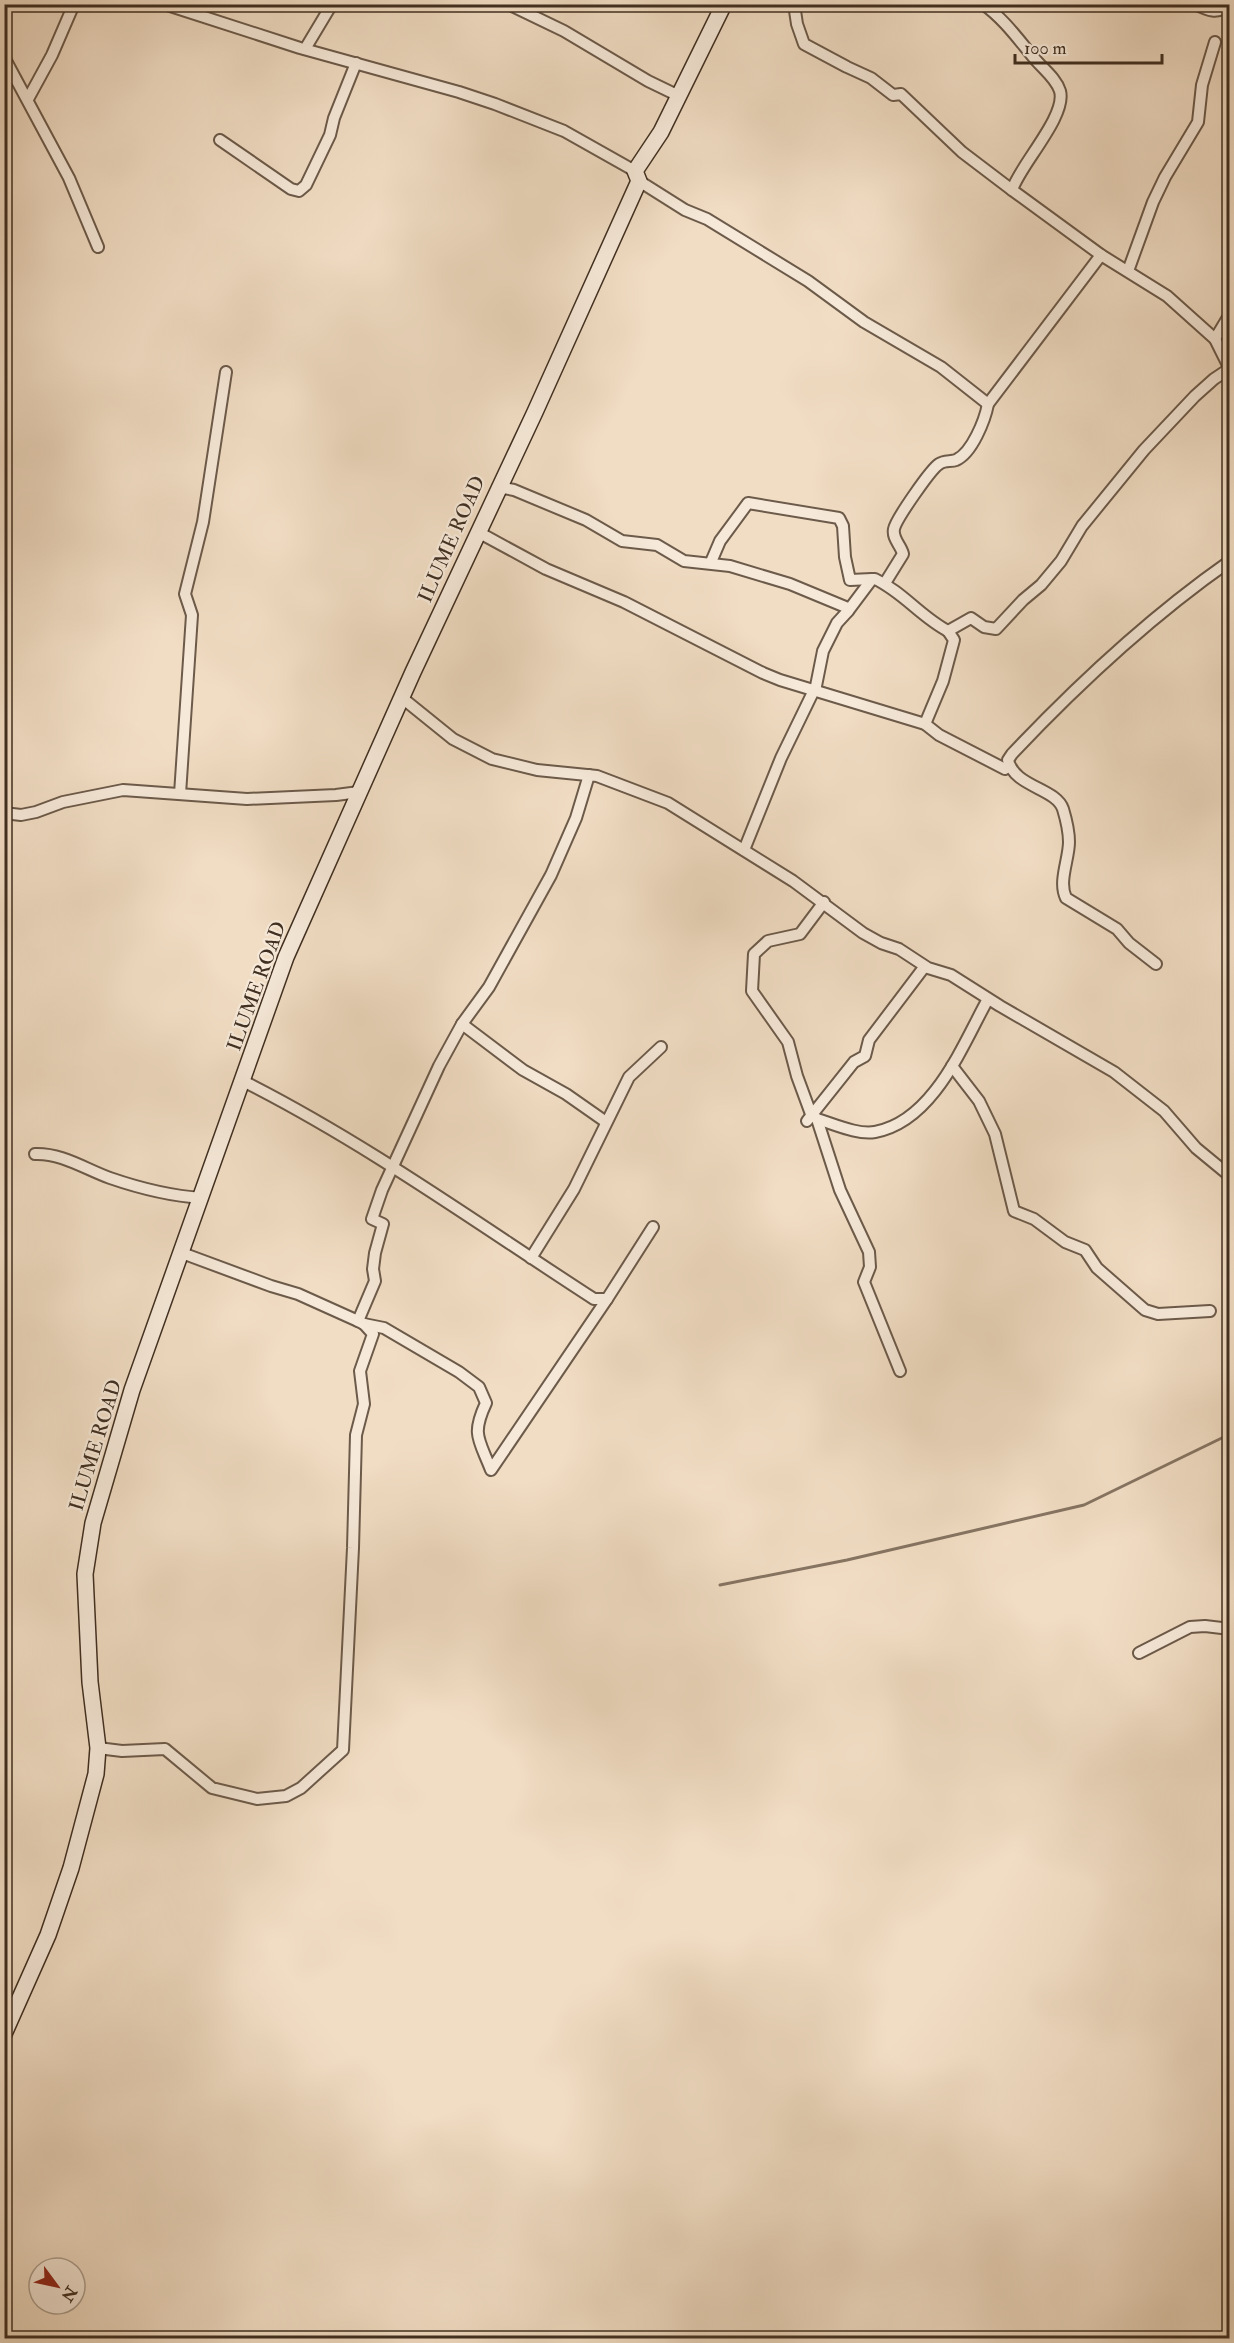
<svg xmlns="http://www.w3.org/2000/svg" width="1234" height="2343" font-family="'IM FELL Double Pica',serif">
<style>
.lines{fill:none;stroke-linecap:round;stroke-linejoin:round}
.stream{stroke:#867462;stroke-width:3}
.street-casing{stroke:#6c5a4a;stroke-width:14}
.secondary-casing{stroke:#402f21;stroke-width:18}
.street{stroke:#f6e9d9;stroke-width:10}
.secondary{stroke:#f6e9d9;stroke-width:15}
.labels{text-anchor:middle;stroke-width:4.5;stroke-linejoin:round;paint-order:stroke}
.street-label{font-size:20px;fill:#402f21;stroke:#f6e9d9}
</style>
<rect width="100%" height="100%" fill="#f1ddc4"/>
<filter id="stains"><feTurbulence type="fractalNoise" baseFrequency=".00333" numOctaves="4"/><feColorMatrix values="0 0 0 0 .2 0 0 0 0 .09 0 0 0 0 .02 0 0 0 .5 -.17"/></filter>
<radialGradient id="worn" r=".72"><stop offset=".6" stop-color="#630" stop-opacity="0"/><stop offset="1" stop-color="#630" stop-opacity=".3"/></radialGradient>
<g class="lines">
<polyline class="stream" points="720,1585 847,1560 1084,1505 1230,1434"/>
<g class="street-casing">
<g id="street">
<polyline points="164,4 300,48 459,92 495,104 564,131 635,171"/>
<polyline points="508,4 564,31 648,81 679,96"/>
<polyline points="794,4 797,24 804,44 847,67 871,78 893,95 901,94 962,152 1012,190"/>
<path d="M983,4C1004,19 1018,39 1034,58C1043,69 1056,78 1060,91C1067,116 1020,165 1012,190L1101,255L1167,296L1215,339L1230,369"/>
<path d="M1195,4C1209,11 1216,14 1230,6"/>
<polyline points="305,49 332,4"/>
<polyline points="4,57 69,178 98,247"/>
<polyline points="28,99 52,55 74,4"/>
<polyline points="220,140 291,189 299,191 306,185 330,135 334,118 356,63"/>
<polyline points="639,181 685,210 707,219 808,281 864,322 941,367 988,404 1101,255"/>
<polyline points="1128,271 1153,202 1165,177 1198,122 1202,85 1215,42"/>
<polyline points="1215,339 1230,314"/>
<polyline points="498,487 514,490 586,520 622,541 657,545 684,561 730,566 790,584 848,608 848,611 837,623 823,651 816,686 781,758 744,850"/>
<polyline points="478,532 546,569 624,602 763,673 780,680 925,724 939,735 1005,769"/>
<polyline points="711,562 720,541 748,503 839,518 843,526 845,557 850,580 872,579"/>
<path d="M885,583L903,554C901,545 892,539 894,529C896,519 931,469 939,464C944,460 951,462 956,460C972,453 985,420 988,404"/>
<path d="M848,611L872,579H875C903,592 921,617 948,631L971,618L984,627L996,629L1023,600L1041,585L1061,561L1082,526L1144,450L1195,396L1214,379L1229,369"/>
<polyline points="401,697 453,739 492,759 537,770 597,776 668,803 793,881 863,933 881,943 899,949 928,968 951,975 1000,1006 1114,1072 1164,1111 1196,1148 1230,1176"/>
<polyline points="925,724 943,681 954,640 948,631"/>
<polyline points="180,794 192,615 185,594 203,522 226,372"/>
<polyline points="4,813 21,815 36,812 63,802 123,790 247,799 336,795 359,792"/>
<polyline points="824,902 800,934 768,941 754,954 752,991 788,1042 797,1076 811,1114 817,1119 840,1190 869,1252 870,1267 864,1282 900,1371"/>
<path d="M1156,964L1129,943L1117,929L1066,898C1058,882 1069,859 1069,842C1069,832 1066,819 1063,809C1056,788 1014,787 1008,760L1012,754C1079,683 1150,617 1230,561"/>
<polyline points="462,1024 523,1070 566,1094 606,1122"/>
<polyline points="952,1066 979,1101 995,1134 1014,1211 1034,1219 1065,1242 1085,1250 1097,1268 1145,1310 1158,1314 1210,1311"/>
<path d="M243,1081C366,1143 478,1224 594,1299H607L653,1227"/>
<path d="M817,1119C834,1124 857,1135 875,1132C934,1121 963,1044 988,999"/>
<polyline points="807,1121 854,1062 865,1056 869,1040 922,970"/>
<path d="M35,1154C62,1153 85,1169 110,1178C139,1188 171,1196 202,1198"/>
<polyline points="182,1253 271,1286 298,1294 358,1321"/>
<polyline points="531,1258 574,1189 629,1077 661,1047"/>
<path d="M364,1324L384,1328L459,1372L479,1387L486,1403C471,1435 479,1439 491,1470L607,1299"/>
<polyline points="1139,1653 1190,1627 1205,1626 1230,1629"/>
<polyline points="98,1748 122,1751 165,1749 212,1788 257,1799 286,1796 301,1788 343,1750 353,1548 356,1435 364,1404 360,1371 373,1334 364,1324 358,1321 375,1281 373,1269 375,1253 383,1224 372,1219 382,1190 439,1066 462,1024 489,987 551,875 576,818 589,775"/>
</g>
</g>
<g class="secondary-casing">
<polyline id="secondary" points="4,2034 48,1935 71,1868 96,1774 98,1748 90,1682 85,1574 93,1523 132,1390 286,957 413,672 535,412 639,181 635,171 661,132 724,4"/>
</g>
<use href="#street" class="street"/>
<use href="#secondary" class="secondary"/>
</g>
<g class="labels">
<g class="street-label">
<text transform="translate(451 539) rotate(-66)" y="7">ILUME ROAD</text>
<text transform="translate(256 986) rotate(-70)" y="7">ILUME ROAD</text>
<text transform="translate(95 1445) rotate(-73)" y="7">ILUME ROAD</text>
</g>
</g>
<rect width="1234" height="2343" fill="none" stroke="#f1ddc4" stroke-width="24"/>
<rect x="6" y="6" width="1222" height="2331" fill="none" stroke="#402f21" stroke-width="3"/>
<rect x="12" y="12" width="1210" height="2319" fill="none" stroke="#402f21" stroke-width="1.5"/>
<g transform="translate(57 2286) rotate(123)"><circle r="28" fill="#f6e9d9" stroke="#ad9f8f" stroke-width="1.5"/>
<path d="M0-4.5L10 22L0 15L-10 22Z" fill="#8f2418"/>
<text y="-9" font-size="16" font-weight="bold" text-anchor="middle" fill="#402f21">N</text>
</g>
<path d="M1015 54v9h147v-9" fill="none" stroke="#402f21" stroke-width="3"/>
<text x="1024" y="54" font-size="18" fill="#402f21" stroke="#f6e9d9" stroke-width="4.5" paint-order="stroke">100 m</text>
<rect width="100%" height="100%" filter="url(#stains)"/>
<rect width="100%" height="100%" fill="url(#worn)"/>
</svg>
